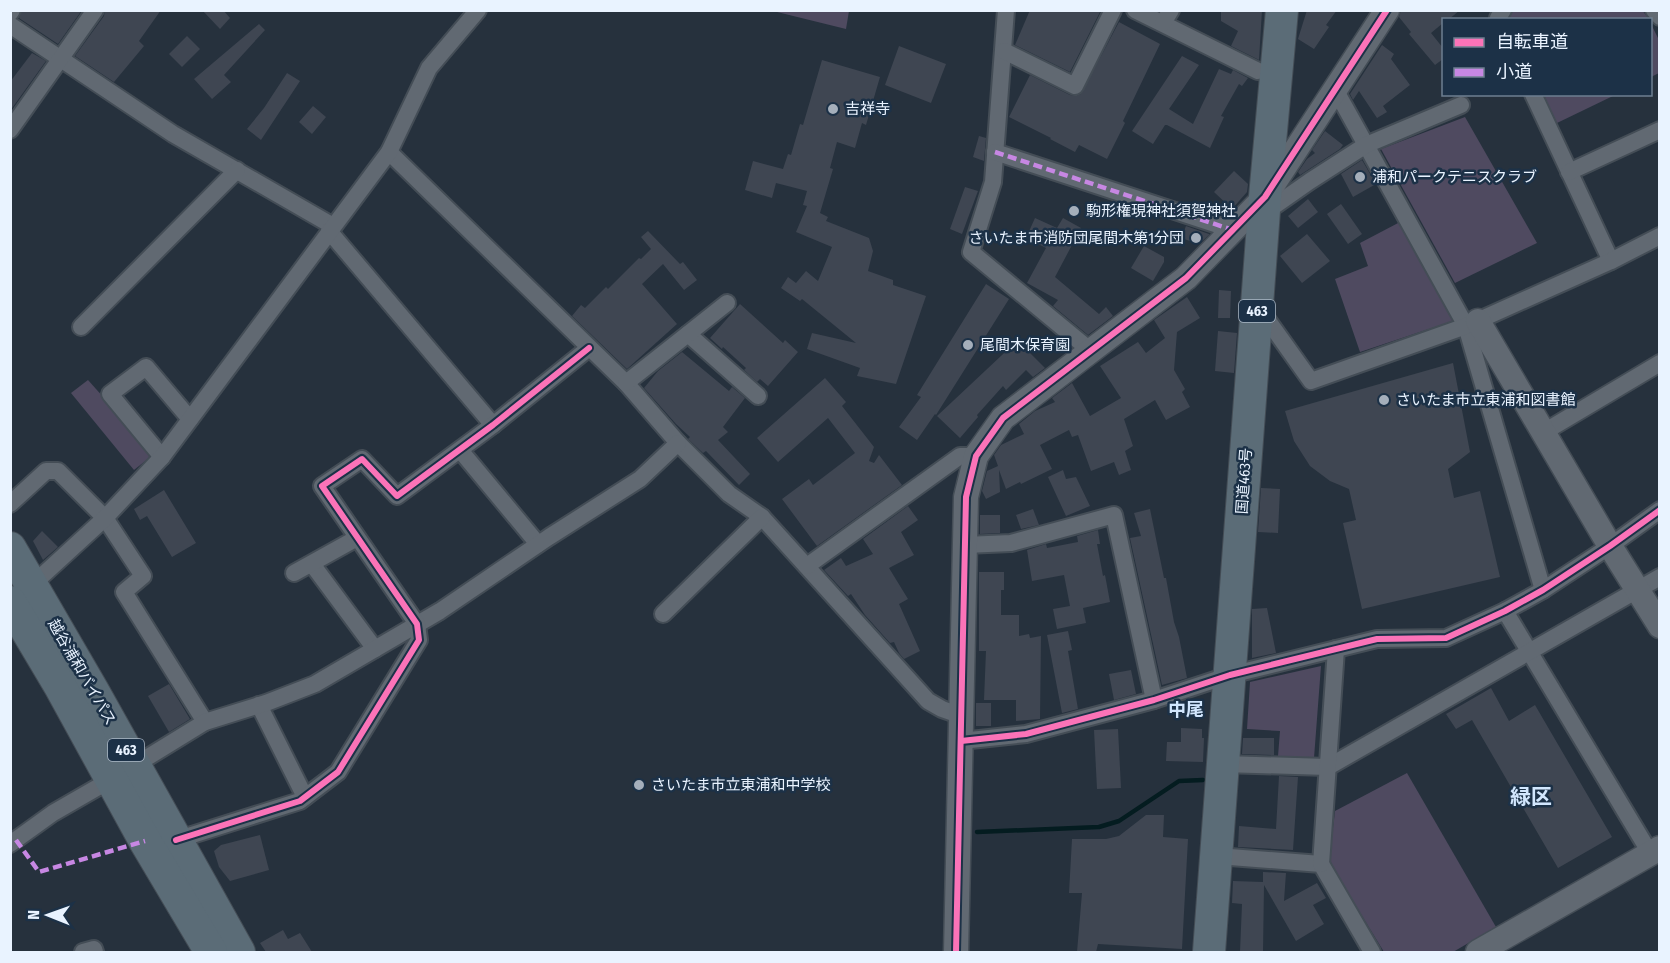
<svg xmlns="http://www.w3.org/2000/svg" width="1670" height="963" font-family="'Fira Sans Condensed','Noto Sans JP',sans-serif">
<style>
.green{fill:#4f4a60}
.lines{fill:none;stroke-linecap:round;stroke-linejoin:round}
.stream{stroke:#041c20;stroke-width:4.5}
.building{fill:#3f4652}
.street-casing{stroke:#444d56;stroke-width:20}
.secondary-casing{stroke:#444d56;stroke-width:27}
.highway-casing{stroke:#444d56;stroke-width:34}
.street{stroke:#616972;stroke-width:16}
.secondary{stroke:#616972;stroke-width:24}
.highway{stroke:#5b6c77;stroke-width:32}
.quiet{stroke:#c787e3;stroke-width:4.5;stroke-dasharray:9 4.5;stroke-linecap:butt}
.cycleway-casing{stroke:#1c3147;stroke-width:10}
.cycleway{stroke:#fb73b8;stroke-width:6}
.poi-dot{fill:#a5afbb;stroke:#1c3147;stroke-width:2}
.labels{text-anchor:middle;stroke-width:5;stroke-linejoin:round;paint-order:stroke}
.shield{fill:#1c3147;stroke:#acb9c8;stroke-width:1.5}
.shield-label{font-size:14px;font-weight:bold;fill:#e9f3ff}
.poi-label{font-size:15px;fill:#e9f3ff;stroke:#1c3147;text-anchor:start}
.street-label{font-size:15px;fill:#e9f3ff;stroke:#1c3147}
.quarter-label{font-size:18px;font-weight:bold;fill:#d2e7fe;stroke:#1c3147}
.district-label{font-size:21px;font-weight:bold;fill:#d2e7fe;stroke:#1c3147}
</style>
<rect width="100%" height="100%" fill="#26313d"/>
<g class="green">
<polygon points="1507,10 1642,10 1649,19 1505,20"/>
<polygon points="773,11 849,11 846,29"/>
<polygon points="1650,22 1659,40 1659,73 1651,77"/>
<polygon points="1542,95 1615,95 1557,123"/>
<polygon points="1465,117 1537,243 1455,283 1381,149"/>
<polygon points="1400,222 1453,321 1360,352 1335,279 1368,266 1360,243"/>
<polygon points="88,380 154,454 134,470 71,393"/>
<polygon points="1321,666 1314,758 1278,756 1280,731 1247,729 1250,682"/>
<polygon points="1407,773 1496,927 1453,952 1384,952 1329,862 1335,811"/>
</g>
<g class="lines">
<polyline class="stream" points="977,832 1099,827 1119,821 1179,781 1203,780"/>
</g>
<g class="building">
<polygon points="22,10 82,10 58,44 19,18"/>
<polygon points="105,10 161,10 139,41 144,46 114,82 75,56 104,16"/>
<polygon points="202,10 223,10 230,18 220,29"/>
<polygon points="1030,10 1096,10 1100,12 1070,72 1015,45"/>
<polygon points="1221,10 1262,10 1259,60 1231,46 1238,31 1221,21"/>
<polygon points="1307,10 1337,10 1326,25 1329,27 1314,49 1298,39"/>
<polygon points="1401,10 1460,10 1448,20 1443,20 1443,23 1431,33 1443,48 1443,59 1435,65 1409,34 1411,32 1399,17"/>
<polygon points="1119,22 1160,44 1123,121 1125,123 1107,159 1079,145 1075,152 1050,139 1051,138 1009,117 1030,75 1070,95 1076,96 1081,94"/>
<polygon points="259,24 265,30 224,75 231,82 212,99 194,79"/>
<polygon points="187,36 200,49 182,67 169,54"/>
<polygon points="1382,45 1394,54 1391,59 1410,85 1383,106 1387,112 1377,118 1359,91 1353,100 1350,94"/>
<polygon points="899,46 946,64 931,103 885,85"/>
<polygon points="32,53 46,61 10,111 10,82"/>
<polygon points="1182,56 1199,65 1169,109 1193,124 1219,69 1231,74 1233,70 1248,78 1242,86 1239,84 1221,116 1224,117 1210,148 1167,125 1165,125 1153,144 1132,131"/>
<polygon points="822,60 880,77 866,125 862,123 855,148 837,142 830,168 833,169 820,213 828,217 826,221 869,238 873,251 868,271 893,280 893,285 926,296 896,384 857,376 860,368 807,349 812,333 856,343 802,299 800,301 781,288 788,277 796,283 806,271 818,281 832,247 796,232 807,206 803,205 807,191 776,183 772,198 745,190 753,161 783,169 788,154 791,155 800,124 803,125"/>
<polygon points="287,73 300,81 261,140 247,129 264,108"/>
<polygon points="313,106 326,117 312,134 299,122"/>
<polygon points="1325,131 1343,145 1340,149 1300,175 1298,172 1307,159 1315,153 1312,150"/>
<polygon points="979,136 986,138 984,161 973,157"/>
<polygon points="1362,160 1376,184 1353,197 1341,174"/>
<polygon points="1234,171 1248,184 1247,192 1232,209 1214,192"/>
<polygon points="965,187 978,191 962,234 950,229"/>
<polygon points="1308,199 1318,212 1298,228 1288,216"/>
<polygon points="1341,204 1362,234 1348,244 1327,214"/>
<polygon points="1035,218 1057,228 1063,218 1081,228 1055,277 1099,314 1106,307 1113,316 1088,335 1053,306 1058,300 1027,283 1046,248 1026,238"/>
<polygon points="1186,226 1209,234 1209,235 1199,244 1181,238"/>
<polygon points="648,231 680,264 683,262 697,280 684,290 663,264 642,284 677,324 627,369 572,316 581,305 585,308 606,287 608,289 639,258 641,259 651,249 641,237"/>
<polygon points="1307,234 1330,261 1302,283 1280,256"/>
<polygon points="1144,246 1164,257 1164,262 1153,281 1131,268"/>
<polygon points="986,284 1009,299 936,415 935,414 917,440 899,427 921,397 917,395"/>
<polygon points="1219,290 1231,291 1230,318 1218,318"/>
<polygon points="1187,297 1200,318 1177,332 1174,370 1185,389 1182,392 1190,407 1166,420 1155,400 1124,419 1133,446 1125,451 1131,470 1119,475 1114,462 1091,471 1078,435 1072,437 1069,430 1040,445 1052,469 1021,484 1020,482 1006,489 999,470 1000,492 986,499 982,491 987,471 998,466 994,455 1001,445 1024,434 1019,424 1035,411 1055,402 1052,398 1072,383 1090,416 1121,398 1100,366 1138,342 1146,353 1165,338 1154,320"/>
<polygon points="740,304 783,343 785,340 798,352 768,386 760,379 757,382 744,370 746,368 723,347 722,349 710,338"/>
<polygon points="1218,331 1237,333 1234,373 1215,371"/>
<polygon points="1020,338 1030,348 1028,351 1045,368 1033,377 1026,370 1006,390 1003,386 977,415 978,417 960,438 937,416"/>
<polygon points="682,352 729,391 732,387 745,398 723,427 728,432 718,440 750,474 739,485 706,451 703,453 688,439 690,437 676,424 644,388 658,371"/>
<polygon points="1453,363 1470,452 1448,469 1454,498 1480,491 1500,577 1362,609 1343,523 1356,520 1349,489 1330,481 1310,466 1294,441 1285,411"/>
<polygon points="825,378 846,402 842,406 874,447 869,461 874,463 879,455 902,485 817,546 782,499 809,479 813,485 855,453 828,418 778,462 757,438"/>
<polygon points="1063,470 1066,479 1076,477 1090,506 1066,516 1048,477"/>
<polygon points="1261,488 1280,489 1278,533 1258,532"/>
<polygon points="164,490 196,543 172,557 147,516 140,520 134,509"/>
<polygon points="908,506 918,520 901,532 914,555 889,568 908,599 899,604 920,651 904,659 899,653 894,642 890,643 865,615 851,594 848,596 824,570 841,558 846,566 873,554 863,539"/>
<polygon points="1033,509 1039,525 1021,529 1016,515"/>
<polygon points="1150,509 1164,578 1166,578 1174,622 1179,637 1187,678 1162,685 1130,538 1141,536 1134,513"/>
<polygon points="980,515 1000,515 1000,533 980,534"/>
<polygon points="1098,530 1100,544 1097,544 1103,576 1105,575 1110,602 1083,608 1086,623 1057,629 1053,609 1070,606 1064,575 1032,581 1027,550 1046,544 1047,548 1078,542 1077,536"/>
<polygon points="42,531 58,547 43,560 33,541"/>
<polygon points="979,572 1004,572 1004,590 1001,590 1001,615 1019,615 1019,636 1029,634 1030,638 1041,636 1040,719 1016,721 1016,700 984,700 986,651 979,651"/>
<polygon points="1267,608 1276,653 1252,658 1252,609"/>
<polygon points="1068,631 1072,650 1068,651 1078,709 1062,713 1047,635"/>
<polygon points="1131,670 1136,694 1114,700 1109,674"/>
<polygon points="169,684 190,719 169,732 148,696"/>
<polygon points="1491,688 1509,721 1535,705 1612,837 1558,868 1472,720 1456,729 1446,714"/>
<rect x="976" y="703" width="15" height="23"/>
<polygon points="1181,728 1202,729 1202,738 1204,738 1203,762 1166,761 1167,742 1181,742"/>
<polygon points="1118,729 1121,788 1097,789 1094,730"/>
<polygon points="1243,738 1274,738 1274,755 1242,754"/>
<polygon points="1279,776 1298,777 1293,850 1238,847 1239,826 1276,829"/>
<polygon points="1146,815 1164,815 1163,837 1188,839 1182,949 1098,944 1096,952 1077,952 1082,893 1069,893 1072,839 1106,839 1119,836"/>
<polygon points="260,835 269,870 230,881 219,867 214,851 221,845"/>
<polygon points="1263,872 1286,873 1284,901 1317,883 1326,898 1313,905 1324,924 1296,941 1264,885 1263,952 1240,952 1242,904 1232,903 1233,881 1263,882"/>
<polygon points="283,930 288,939 300,933 312,952 266,952 260,943"/>
</g>
<g class="lines">
<g class="street-casing">
<g id="street">
<polyline points="1006,10 993,182 971,252 1091,351"/>
<polyline points="1135,10 1258,71"/>
<polyline points="1654,10 1660,17"/>
<polyline points="10,13 12,10"/>
<polyline points="1498,20 1498,18 1503,10"/>
<polyline points="1163,23 1171,10"/>
<polyline points="10,25 173,134 333,226"/>
<polyline points="1004,51 1075,86 1113,10"/>
<polyline points="1335,89 1466,326 1543,590"/>
<polyline points="1533,94 1611,261"/>
<polyline points="10,130 95,10"/>
<polyline points="389,152 626,383 678,443 729,494 762,517 928,701 942,709 962,716"/>
<polyline points="995,152 1233,230"/>
<polyline points="1569,172 1660,130"/>
<polyline points="1263,214 1310,181 1366,145 1461,105"/>
<polyline points="329,231 493,425"/>
<polyline points="1259,308 1311,381 1466,326 1611,261 1660,236"/>
<polyline points="81,327 237,170"/>
<polyline points="688,334 758,396"/>
<polyline points="626,383 727,303"/>
<polyline points="1544,432 1660,363"/>
<polyline points="460,450 538,544"/>
<polyline points="162,457 110,394 146,367 190,419"/>
<polyline points="10,504 46,471 58,471 105,518 143,576 124,592 205,722"/>
<polyline points="965,545 1011,543 1114,515 1154,700"/>
<polyline points="312,564 375,649"/>
<polyline points="807,566 960,456 976,456"/>
<polyline points="294,573 357,538"/>
<polyline points="32,585 105,518 162,457 389,152 429,68 478,10"/>
<polyline points="1505,611 1650,853"/>
<polyline points="663,614 762,517"/>
<polyline points="259,705 305,797"/>
<polyline points="961,741 1026,734 1154,700 1230,675 1377,639 1446,638 1505,611 1543,590 1610,546 1660,510"/>
<polyline points="1223,764 1328,767 1660,577"/>
<polyline points="135,765 205,722 266,703 315,684 440,611 549,537 640,479 678,443"/>
<polyline points="176,840 300,801 338,772 419,640 417,624 322,486 362,459 397,496 493,425 589,348"/>
<polyline points="10,844 53,813 112,779"/>
<polyline points="1217,856 1321,864 1372,952"/>
<polyline points="1321,864 1336,649"/>
<polyline points="83,952 94,949 95,952"/>
</g>
</g>
<g class="secondary-casing">
<g id="secondary">
<polyline points="1478,321 1610,546 1660,626"/>
<polyline points="956,952 966,497 976,456 1003,418 1186,278 1265,197 1387,10"/>
<polyline points="1478,952 1660,848"/>
</g>
</g>
<g class="highway-casing">
<g id="highway">
<polyline points="10,548 93,691 239,952"/>
<polyline points="10,602 60,686 145,841 211,952"/>
<polyline points="1209,952 1265,197 1282,10"/>
</g>
</g>
<use href="#street" class="street"/>
<use href="#secondary" class="secondary"/>
<use href="#highway" class="highway"/>
<g class="quiet">
<polyline points="995,152 1233,230"/>
<polyline points="16,840 39,872 145,841"/>
</g>
<g class="cycleway-casing">
<g id="cycleway">
<polyline points="961,741 1026,734 1154,700 1230,675 1377,639 1446,638 1505,611 1543,590 1610,546 1660,510"/>
<polyline points="176,840 300,801 338,772 419,640 417,624 322,486 362,459 397,496 493,425 589,348"/>
<polyline points="956,952 966,497 976,456 1003,418 1186,278 1265,197 1387,10"/>
</g>
</g>
<use href="#cycleway" class="cycleway"/>
</g>
<g class="poi-dot">
<circle cx="833" cy="109" r="6"/>
<circle cx="1360" cy="177" r="6"/>
<circle cx="1074" cy="211" r="6"/>
<circle cx="1196" cy="238" r="6"/>
<circle cx="968" cy="345" r="6"/>
<circle cx="1384" cy="400" r="6"/>
<circle cx="639" cy="785" r="6"/>
</g>
<g class="labels">
<g class="shield">
<rect x="1239" y="300" width="36" height="22" rx="4.5"/>
<rect x="108" y="739" width="36" height="22" rx="4.5"/>
</g>
<g class="shield-label">
<text x="1257" y="316">463</text>
<text x="126" y="755">463</text>
</g>
<g class="poi-label">
<text x="845" y="114">吉祥寺</text>
<text x="1372" y="182">浦和パークテニスクラブ</text>
<text x="1086" y="216">駒形権現神社須賀神社</text>
<text x="1184" y="243" text-anchor="end">さいたま市消防団尾間木第1分団</text>
<text x="980" y="350">尾間木保育園</text>
<text x="1396" y="405">さいたま市立東浦和図書館</text>
<text x="651" y="790">さいたま市立東浦和中学校</text>
</g>
<g class="street-label">
<text transform="translate(1244 481) rotate(-86)" y="5">国道463号</text>
<text transform="translate(82 672) rotate(60)" y="5">越谷浦和バイパス</text>
</g>
<g class="quarter-label">
<text x="1186" y="716">中尾</text>
</g>
<g class="district-label">
<text x="1531" y="804">緑区</text>
</g>
</g>
<rect width="1670" height="963" fill="none" stroke="#e9f3ff" stroke-width="24"/>
<rect x="1442" y="18" width="210" height="78" fill="#1c3147" stroke="#6e7f91" stroke-width="1.5"/>
<rect x="1454" y="38" width="30" height="9" fill="#fb73b8" stroke="#6e7f91" stroke-width="1.5"/>
<text x="1496" y="48" font-size="18" fill="#e9f3ff">自転車道</text>
<rect x="1454" y="68" width="30" height="9" fill="#c787e3" stroke="#6e7f91" stroke-width="1.5"/>
<text x="1496" y="78" font-size="18" fill="#e9f3ff">小道</text>
<g transform="translate(48 915) rotate(271)" stroke="#1c3147" stroke-width="4.5" paint-order="stroke">
<path d="M0-4.5L10 22L0 15L-10 22Z" fill="#e9f3ff"/>
<text y="-9" font-size="16" font-weight="bold" text-anchor="middle" fill="#e9f3ff">N</text>
</g>
</svg>
